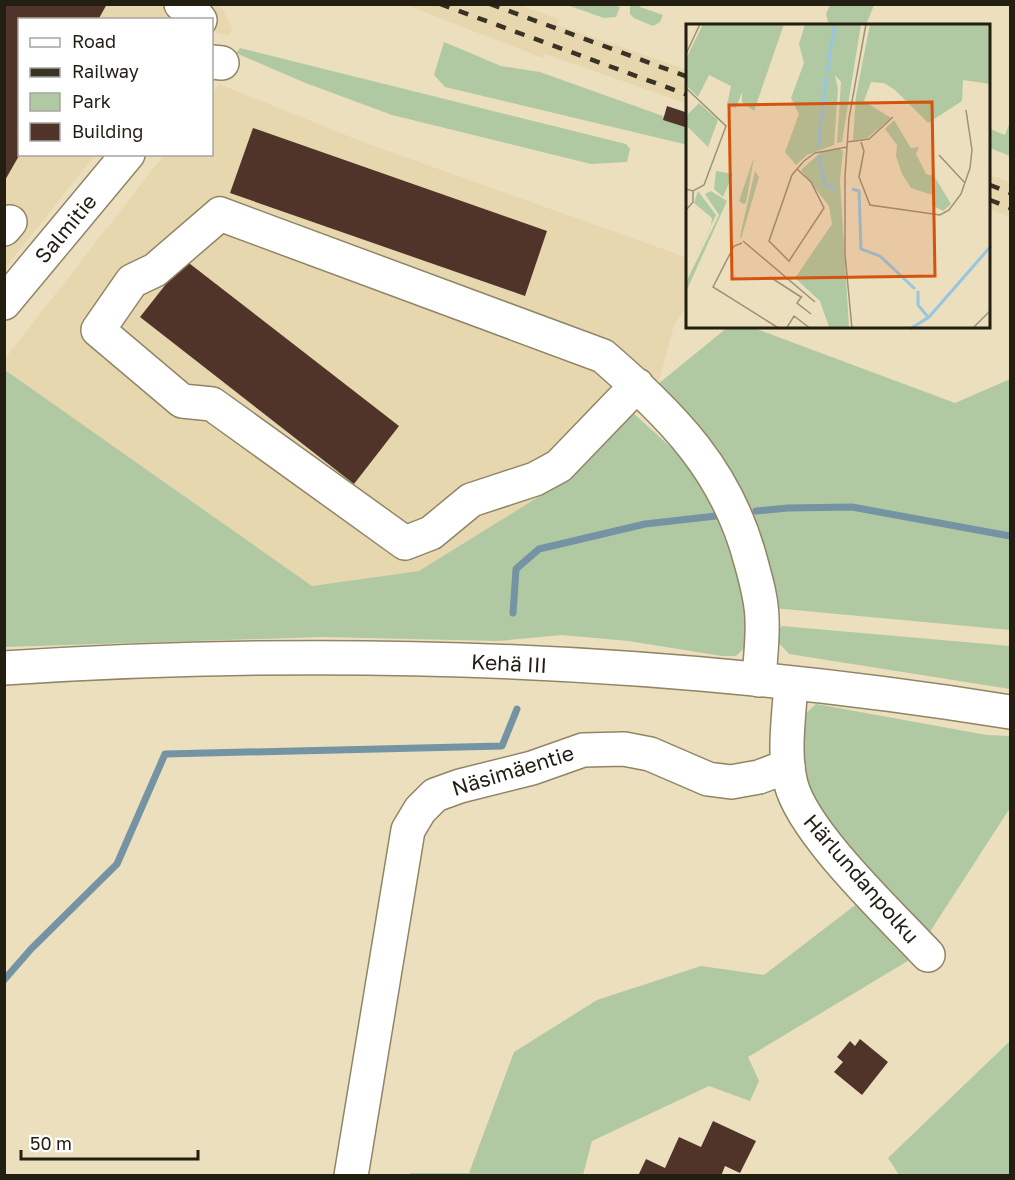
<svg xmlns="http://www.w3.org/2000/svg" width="1015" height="1180" font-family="'Golos Text',sans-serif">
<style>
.built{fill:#e6d7ae}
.green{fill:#b0c9a3}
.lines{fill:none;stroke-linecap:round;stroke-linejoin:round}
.stream{stroke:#7494a3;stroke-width:7}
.building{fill:#513429}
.minor-casing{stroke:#908566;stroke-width:36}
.highway-casing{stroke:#908566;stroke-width:36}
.minor{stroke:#fff;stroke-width:33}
.highway{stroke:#fff;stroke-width:33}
.rail{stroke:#393325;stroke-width:4.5;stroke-dasharray:10 10;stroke-linecap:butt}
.labels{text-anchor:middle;stroke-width:6;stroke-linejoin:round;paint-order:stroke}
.street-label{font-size:21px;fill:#231e12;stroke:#fff}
.inset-river{fill:none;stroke:#97c6e1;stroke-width:3}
.inset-road{fill:none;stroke:#9c9279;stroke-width:1.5}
.view{fill:#d4530d;fill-opacity:0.15;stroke:#d4530d;stroke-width:3}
.inset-edge{fill:none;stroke:#231e12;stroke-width:3}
</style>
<rect width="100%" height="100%" fill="#ecdfbe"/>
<g class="built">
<polygon points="215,4 222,8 232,29 229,36 212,32 212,20 20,20 20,154 95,155 5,268 5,5"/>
<polygon points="406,5 520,5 559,19 557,25 688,70 688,104 545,54 543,58"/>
<polygon points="219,84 363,142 688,258 688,304 674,325 658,384 556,486 419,571 312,586 5,370 4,360 164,155 212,154 212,93"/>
<polygon points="990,175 1010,182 1010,217 990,209"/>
</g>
<g class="green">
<polygon points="609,4 620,7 616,17 604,18 567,5"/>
<polygon points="630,5 641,5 640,7 663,15 660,22 653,26 634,18 630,14"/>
<polygon points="830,5 830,4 874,5 866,25 829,26 826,14"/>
<polygon points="444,42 501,66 540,72 688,125 688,145 445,87 434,75"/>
<polygon points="240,48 626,144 630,149 627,162 591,164 392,115 303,82 236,53"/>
<polygon points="1010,122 1010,156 990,148 990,129 1005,135"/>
<polygon points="728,327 751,327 955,403 1010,379 1010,630 773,608 748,512 718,449 658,384"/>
<polygon points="5,370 312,586 419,571 556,486 631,411 686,461 717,511 749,596 747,646 736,656 722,656 628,641 562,635 498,641 322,637 5,647"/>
<polygon points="782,626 1010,646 1010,689 789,654 779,643 776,632"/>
<polygon points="816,704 987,735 1010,736 1010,808 924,941 810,802 798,739 802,717"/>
<polygon points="858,903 911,959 748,1057 759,1081 750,1101 709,1086 592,1141 583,1175 409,1176 410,1173 469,1173 514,1052 597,1000 701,966 764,975"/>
<polygon points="1010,1041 1010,1175 899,1175 888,1158"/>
</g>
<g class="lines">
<g class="stream">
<polyline points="756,511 788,508 852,507 1010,536"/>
<polyline points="513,613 516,569 539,549 645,524 716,516"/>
<polyline points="4,980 31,949 117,864 165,754 502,746 517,709"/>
</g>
</g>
<g class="building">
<polygon points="4,4 107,4 98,20 20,20 20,154 4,182"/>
<polygon points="667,106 688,113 688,128 663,120"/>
<polygon points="253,128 547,231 525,296 230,193"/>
<polygon points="185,260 399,426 354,484 140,317"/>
<polygon points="860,1039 888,1062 862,1095 834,1072 843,1062 837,1057 850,1041 855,1046"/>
<polygon points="713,1121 756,1141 740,1173 725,1166 721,1176 638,1176 646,1159 665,1168 679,1137 701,1147"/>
</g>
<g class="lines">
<g class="minor-casing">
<g id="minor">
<polyline points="181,4 192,10 200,20"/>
<polyline points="212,62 222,63"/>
<polyline points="4,229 10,222"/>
<polyline points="4,303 128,154"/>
<path d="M637,385L559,466L535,479L471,500L431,533L405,543L212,404L182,401L98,330L132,281L155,270L220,214L603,356C673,417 727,470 751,562C756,580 762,601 762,620C763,640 760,660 759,680"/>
<path d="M791,684C789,716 783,753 791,784C804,834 891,915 928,955"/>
<polyline points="351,1176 408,830 420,810 435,795 460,786 532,768 583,750 624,749 650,754 708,779 731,782 759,777 788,766"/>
</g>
</g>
<g class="highway-casing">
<path id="highway" d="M4,668C339,646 680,659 1010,712"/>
</g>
<use href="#minor" class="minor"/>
<use href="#highway" class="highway"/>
<g class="rail">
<polyline points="440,4 688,95"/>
<polyline points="490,4 688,77"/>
<polyline points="990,185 1010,193"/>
<polyline points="990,200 1010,208"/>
</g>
</g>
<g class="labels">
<g class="street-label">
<text transform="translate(66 229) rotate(-50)" y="7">Salmitie</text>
<text transform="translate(509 664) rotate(3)" y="7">Kehä III</text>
<text transform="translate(513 771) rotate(-17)" y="7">Näsimäentie</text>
<text transform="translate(861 879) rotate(49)" y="7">Härlundanpolku</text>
</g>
</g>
<g transform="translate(686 24)">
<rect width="304" height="304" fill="#ecdfbe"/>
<path d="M17,0H98L68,87L56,78V68L50,84L41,81L45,62L23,51L12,73L0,61V35ZM119,0H175L156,118L151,119L155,58L149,51L152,65L148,121L121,131L110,141L99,128L113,90L105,74L118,39L113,20ZM184,0H304V60L277,56L276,77L242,99L209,66L198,59L185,58L178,77L205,94L181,114L167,116L170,72ZM13,79L32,96L22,123L0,101V92ZM208,96L225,124L233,123L230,130L240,150L248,152L265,180L257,187L246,181V171L225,164L216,150L210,132L211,121L199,105ZM152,124L157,127L154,157L163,304L143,303L134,277L109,254L146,200L143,182L115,146L135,128ZM68,133L60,179L57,180L53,177ZM30,147L47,150L37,173L28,165ZM69,147L73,153L55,215L54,212ZM12,167L30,191L0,254L25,201L26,194L8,179ZM25,167L41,177L0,268V258L33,191L19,170Z" fill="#b0c9a3"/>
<path class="inset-river" d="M141,48L149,0M132,124L140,53M133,132L139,161L150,165M166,165L173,167L175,225L194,232L229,265M232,267V281L242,293M224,305L243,293L305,222"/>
<path class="inset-road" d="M0,30L14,0M0,64L40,102L18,161L7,167L0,165M161,118L183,115L207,93M175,118L178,127L173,153L184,181L254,191L263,186L275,170L284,144L286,126L280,86M253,131L279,159M111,145L125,158L138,184L103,237L83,217L106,151L111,145L118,137L129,129L161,123M0,186L7,178V167M57,217L129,278M56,219L48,222L27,263L94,305M84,253L115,273M116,272L111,279L125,290M100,305L108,292L125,305M166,305L159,230V152L163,94L180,0M286,305L305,286"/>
<path class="view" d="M246,78L249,252L46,255L43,81Z"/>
<rect width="304" height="304" class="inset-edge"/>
</g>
<rect width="1015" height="1180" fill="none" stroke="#231e12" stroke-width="12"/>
<rect x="18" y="18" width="195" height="138" fill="#ffffff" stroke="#a7a5a0" stroke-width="1.5"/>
<rect x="30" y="38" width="30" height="9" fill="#ffffff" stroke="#a7a5a0" stroke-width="1.5"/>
<text x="72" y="48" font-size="18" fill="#231e12">Road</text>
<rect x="30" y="68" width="30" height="9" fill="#393325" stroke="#a7a5a0" stroke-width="1.5"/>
<text x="72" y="78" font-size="18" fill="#231e12">Railway</text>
<rect x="30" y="93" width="30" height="18" fill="#b0c9a3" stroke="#a7a5a0" stroke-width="1.5"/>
<text x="72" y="108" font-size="18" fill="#231e12">Park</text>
<rect x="30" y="123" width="30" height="18" fill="#513429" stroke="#a7a5a0" stroke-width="1.5"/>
<text x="72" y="138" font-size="18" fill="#231e12">Building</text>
<path d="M21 1150v9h177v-9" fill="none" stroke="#231e12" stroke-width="3"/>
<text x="30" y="1150" font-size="18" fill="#231e12" stroke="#ffffff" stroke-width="4.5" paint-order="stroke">50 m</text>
</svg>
